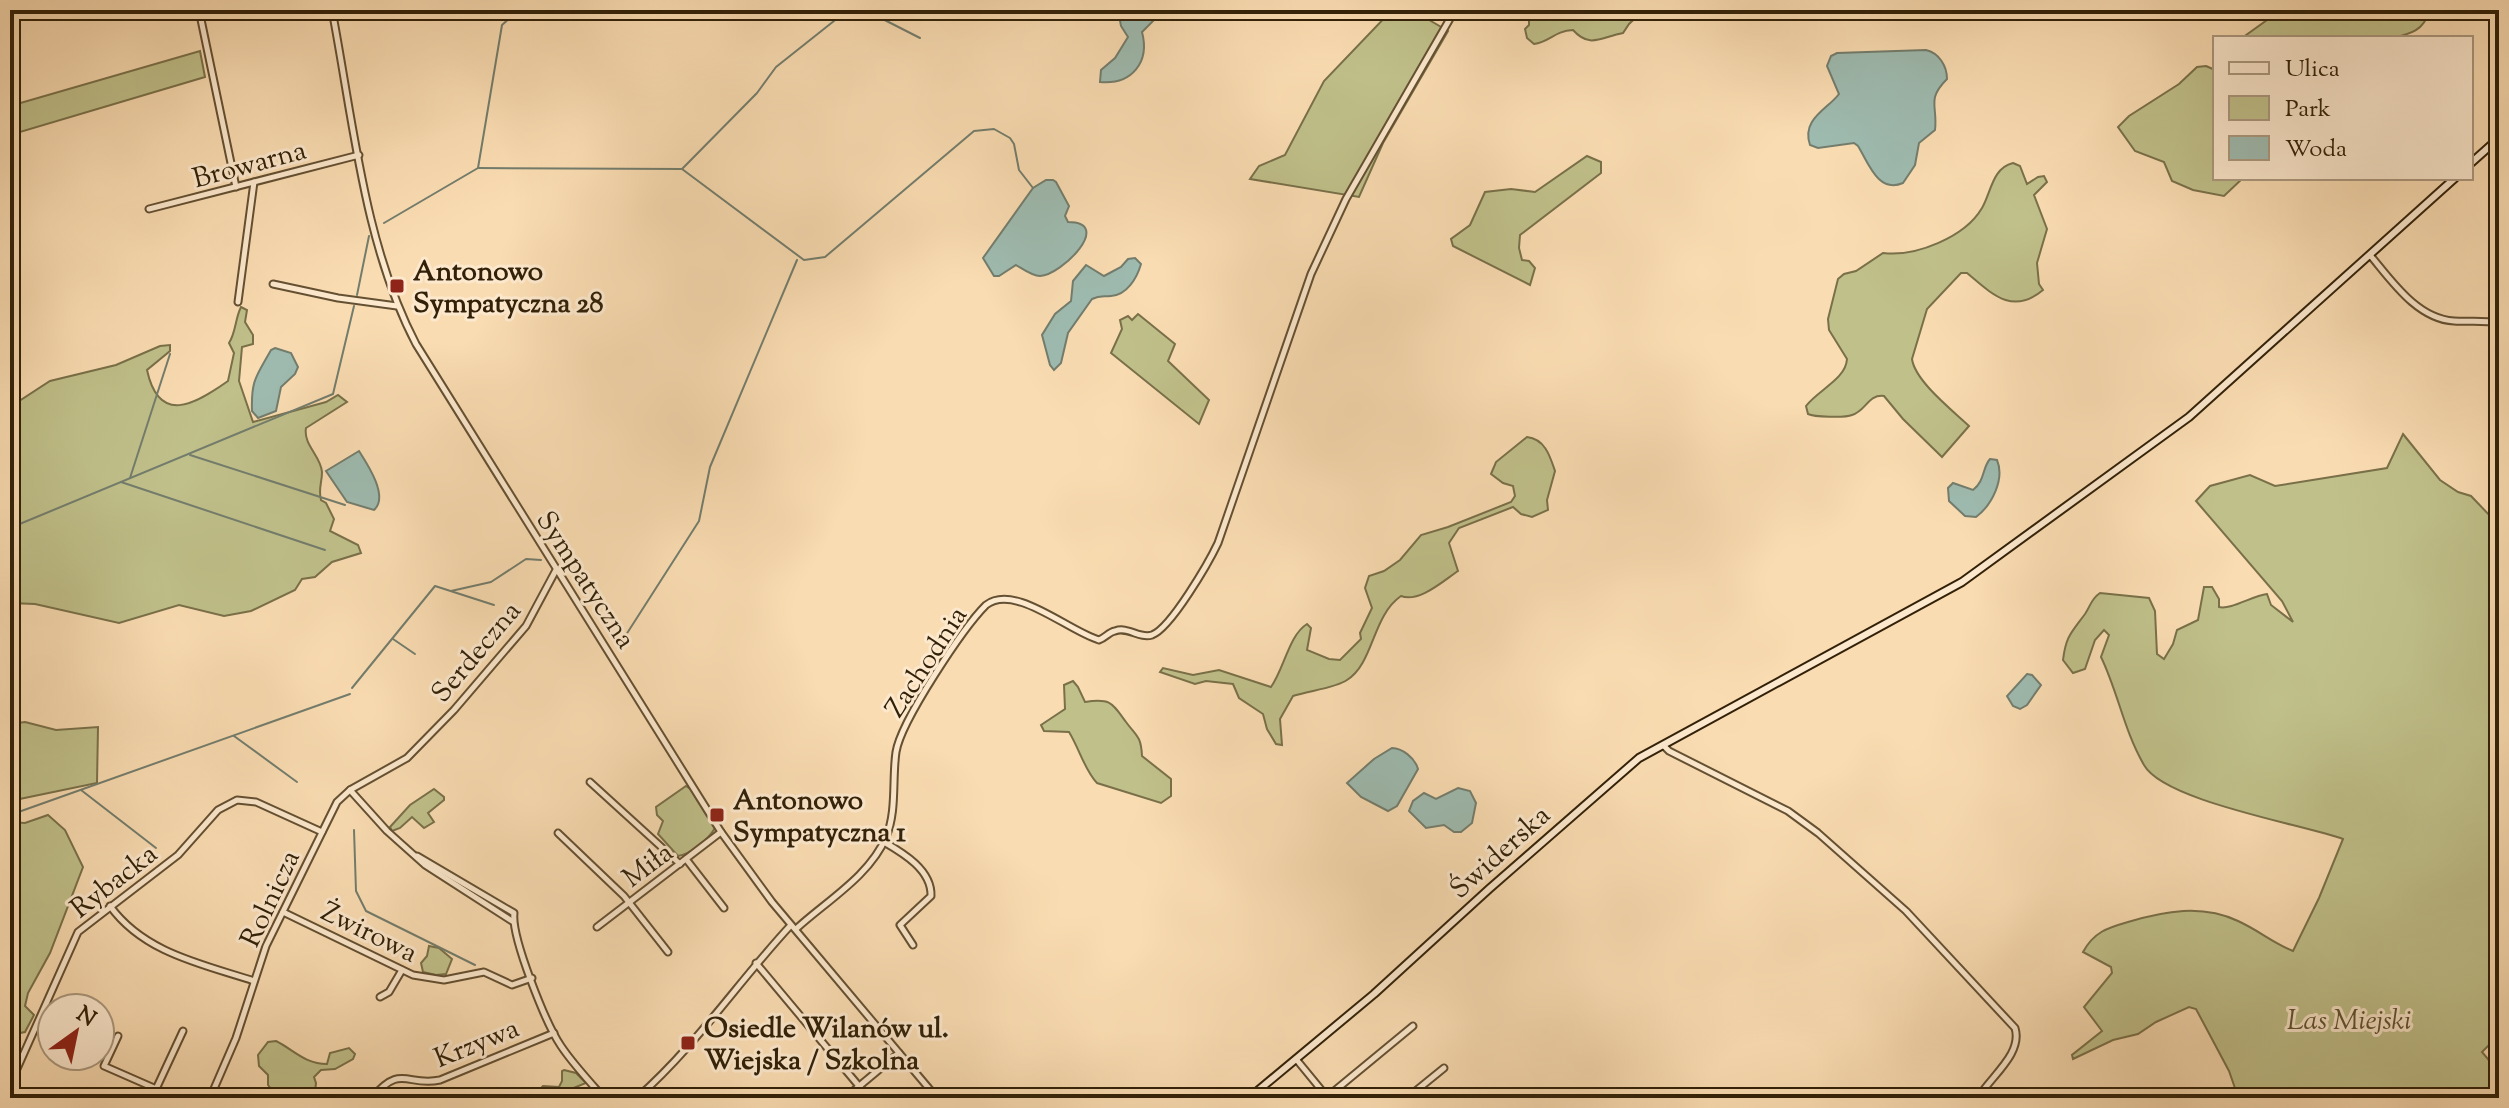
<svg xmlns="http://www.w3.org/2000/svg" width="2509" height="1108" font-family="'Sorts Mill Goudy',serif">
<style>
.green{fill:#c0c08a;stroke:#797049;stroke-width:2}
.water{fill:#9ebbb0;stroke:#737d6d;stroke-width:2}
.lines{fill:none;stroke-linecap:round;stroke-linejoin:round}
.stream{stroke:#737d6d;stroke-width:2}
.street-casing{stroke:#645032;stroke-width:9}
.secondary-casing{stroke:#322108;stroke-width:10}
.street{stroke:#fce8cd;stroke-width:5}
.secondary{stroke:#fce8cd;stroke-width:6}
.poi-dot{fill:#8f2418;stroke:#fce8cd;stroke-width:3}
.labels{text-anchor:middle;stroke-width:6;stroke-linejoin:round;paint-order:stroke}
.street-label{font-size:28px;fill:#322108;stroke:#fce8cd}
.poi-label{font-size:28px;font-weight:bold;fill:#322108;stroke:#fce8cd;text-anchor:start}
.park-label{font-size:28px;font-style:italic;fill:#5d512f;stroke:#fce8cd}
</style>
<rect width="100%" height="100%" fill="#fadcb2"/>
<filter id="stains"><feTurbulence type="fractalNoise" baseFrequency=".0025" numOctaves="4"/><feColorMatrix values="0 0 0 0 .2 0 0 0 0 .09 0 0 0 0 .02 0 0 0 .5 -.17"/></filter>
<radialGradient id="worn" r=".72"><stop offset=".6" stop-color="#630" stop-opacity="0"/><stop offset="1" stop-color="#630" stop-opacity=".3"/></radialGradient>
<g class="green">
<polygon points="1392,10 1412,10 1448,31 1383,143 1359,197 1250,179 1259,166 1285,155 1324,81"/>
<path d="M1517,10H1644L1629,24L1623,33C1601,37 1590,49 1573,30C1554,31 1550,42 1534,44L1527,38L1525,29L1529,25V20Z"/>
<path d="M2281,10H2427L2428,13C2424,31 2408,34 2393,38H2242Z"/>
<polygon points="200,51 205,77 10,135 10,106"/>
<polygon points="2206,66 2215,70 2215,178 2243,178 2224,196 2193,190 2172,181 2164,162 2135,151 2118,127 2129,116 2179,84 2197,67"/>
<polygon points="1587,156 1601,162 1601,173 1520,235 1519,248 1522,260 1529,261 1535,268 1530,285 1453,246 1451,239 1470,225 1485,192 1511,189 1535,192"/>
<path d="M2013,163L2020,166L2027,184L2038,177L2044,176L2047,182L2034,195L2047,229L2037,263L2039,284L2043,290C2012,316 1991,293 1967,273H1961L1927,309L1912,359C1915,381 1952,410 1969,426L1942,457L1903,419L1884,396C1868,394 1866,411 1852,415C1845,418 1814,417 1808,414L1806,406C1818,390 1846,379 1847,359L1829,330L1828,319L1838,279L1844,274L1856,271L1883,253C1916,257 1965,237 1982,208C1991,193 1992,168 2013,163Z"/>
<path d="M241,307L247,310L245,322L253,335V344L242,347L239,381L253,422L326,402L338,395L347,402L306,428C303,445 321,456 322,472C322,483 318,489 321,500L326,503L334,519L330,531L358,545L361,553L332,562L315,577L302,579L295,590L251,611L224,616L179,605L119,623L35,604L10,603V407L50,381L116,365L160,346L170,345V351L147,370C159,425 194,405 228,381L234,353L229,343C236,332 235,319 241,307Z"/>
<polygon points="1138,314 1175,344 1168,361 1209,400 1199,424 1111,353 1122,329 1120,320 1128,316 1132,320"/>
<path d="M2403,434L2440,480L2458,492L2471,496L2493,519L2499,521V1035L2482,1052L2499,1072V1098H2245L2236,1091L2229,1071L2196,1009L2189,1007L2156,1022L2138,1034L2113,1040L2073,1059L2072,1055L2102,1031L2084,1007L2112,973L2111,967L2083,952C2094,932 2107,928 2128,922C2165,911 2202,904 2238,921C2258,930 2273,943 2293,951L2319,898L2343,839C2301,824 2164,801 2144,765C2124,731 2118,692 2101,657L2109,635L2104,630L2095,640L2085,669L2073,673L2063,660C2066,636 2071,633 2085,614C2091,605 2091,599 2100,593L2149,598L2155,611L2157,654L2164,659L2173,644L2177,630L2198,620L2204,587H2212L2219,599V607C2231,610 2252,596 2267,594L2271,605L2293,622L2282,601L2196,501L2210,486L2250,475L2275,486L2387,468Z"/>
<path d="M1527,437C1545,439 1550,456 1555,471L1547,500L1548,510L1532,517L1521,514L1513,507L1459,528L1449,543L1458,571C1443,581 1419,603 1401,596C1372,616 1374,663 1347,680C1336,688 1307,691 1293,696L1280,719L1282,745L1276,744L1267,729L1263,714L1239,698L1233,684L1206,681L1195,684L1160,672L1163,668L1193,675L1219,670L1271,687C1284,669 1289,635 1307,624L1311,628L1307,650L1329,659L1340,660L1361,639L1360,633L1372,608L1365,588L1369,576L1384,571L1400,560L1421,535L1448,527L1511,502L1515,496L1513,486L1503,483L1491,474L1496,462Z"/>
<path d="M1073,681L1078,687L1085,702C1111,698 1112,703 1126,722C1137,737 1141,736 1142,756L1171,779V796L1161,803L1097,783C1085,771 1079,748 1069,732L1044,731L1041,725L1065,709L1064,685Z"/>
<polygon points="25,722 56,730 98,727 97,783 10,801 10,724"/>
<path d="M686,786L692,790L715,828C708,840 691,854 678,856L658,834L663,821L657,815L656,807Z"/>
<polygon points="434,789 444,797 444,800 428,813 434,822 424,828 412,817 400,828 392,831 390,827 410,805"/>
<polygon points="48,815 65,830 83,867 50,953 28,993 25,1006 34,1015 25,1032 10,1035 10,822 25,823"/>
<polygon points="429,946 439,948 452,959 446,974 436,975 423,972 421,963 427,956"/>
<path d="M276,1041C294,1050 305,1064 327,1064L330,1053L349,1048L355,1054L353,1059L335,1069L321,1070L314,1077L316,1083L315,1092L341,1098H288L287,1092L282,1088L272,1090L268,1085V1075L259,1066L258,1055L268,1042Z"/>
<polygon points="564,1070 576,1073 586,1083 571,1089 576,1098 538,1098 540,1089 543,1086 559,1087 562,1081 562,1071"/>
</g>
<g class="water">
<path d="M1118,10H1164L1142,32C1150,62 1132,85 1100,82L1101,70L1115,58L1128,37L1121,26Z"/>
<path d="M1926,50C1939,53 1947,66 1947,79C1926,100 1938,106 1935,130L1919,143L1915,165L1903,183C1878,194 1868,162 1858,146L1854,143L1818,148L1810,145C1801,119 1828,109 1839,94L1827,66L1831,56L1837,53Z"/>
<path d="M1046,180H1053L1056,182L1069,206L1065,216L1068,222C1114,222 1062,275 1040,276C1032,276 1023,269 1016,265L999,276H994L983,258L1033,188Z"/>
<path d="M1135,258L1141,264C1137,278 1127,295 1111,296C1103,297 1100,295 1092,299L1068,333L1061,363L1054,370L1050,365L1042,335L1055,314L1071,301L1073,281L1086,265L1104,276L1121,267L1128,259Z"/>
<path d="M275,348L291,353L298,367L295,374L281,387L276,411L258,418L252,411C251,380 256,377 271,350Z"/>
<path d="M359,451C368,465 389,497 374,510L347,502L326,471Z"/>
<path d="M1990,459L1997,460C2005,479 1992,505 1976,517L1965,516L1949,501L1948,488L1953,483L1973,490C1985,481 1982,468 1990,459Z"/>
<polygon points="2027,674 2032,675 2041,685 2027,705 2020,709 2013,706 2007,696"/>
<path d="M1392,748C1402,748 1415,758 1418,769L1397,806L1388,811L1361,797L1347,783L1374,759Z"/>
<polygon points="1458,788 1470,791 1476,803 1472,823 1461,832 1454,832 1444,825 1426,828 1409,811 1413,801 1424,793 1436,799"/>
</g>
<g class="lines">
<g class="stream">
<polyline points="865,10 920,38"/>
<polyline points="478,168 682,169 757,93 776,67 839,17 843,10"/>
<polyline points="682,169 804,260 825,257 974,131 994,129 1010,138 1014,144 1019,170 1033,188"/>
<polyline points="384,223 478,168 502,25 519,10"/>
<polyline points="357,295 369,236"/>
<polyline points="190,455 345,505"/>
<polyline points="130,478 170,354"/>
<polyline points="121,482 325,550"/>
<polyline points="10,528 333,394 354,306"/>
<polyline points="451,591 491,582 526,559 541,560"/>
<polyline points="624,638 699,521 710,467 797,260"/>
<polyline points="393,639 415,654"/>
<polyline points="352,688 435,586 494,605"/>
<polyline points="234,736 297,782"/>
<polyline points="81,790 156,848"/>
<polyline points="10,815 350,694"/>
<polyline points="354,830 356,891 366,911 475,965"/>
<polyline points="430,1091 441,1098"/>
</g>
<g class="street-casing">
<g id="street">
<polyline points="199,10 236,187"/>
<path d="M332,10C353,119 364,245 416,344L721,832L772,902L937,1098"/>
<polyline points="149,209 359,155"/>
<path d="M2370,255C2391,280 2417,319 2454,321C2469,322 2484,320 2499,323"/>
<polyline points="273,284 338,298 397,306"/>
<polyline points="238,302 254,182"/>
<path d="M1663,745L1669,751L1788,811L1818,833L1906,911L2015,1028C2023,1054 1990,1077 1978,1098"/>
<polyline points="590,782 680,864"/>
<polyline points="350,790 387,831 425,865 512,921"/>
<polyline points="558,833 624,896 668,952"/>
<path d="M884,842C903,853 932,870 931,896L900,925L913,945"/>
<path d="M417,856L514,913C511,937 546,1024 561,1046C573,1064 589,1081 604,1098"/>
<polyline points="686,859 724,908"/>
<path d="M110,906C144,953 202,964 254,981"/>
<polyline points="283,912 413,975 444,980 484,972 512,985 532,978"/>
<polyline points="597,927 721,832"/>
<path d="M796,929C825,902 870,876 886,837C897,812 892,779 896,752C901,721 963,628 986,605C1015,583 1068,631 1099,640C1105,638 1109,632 1115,631C1128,626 1139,639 1152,635C1171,628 1209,562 1218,543L1311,274L1346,199L1455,10"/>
<polyline points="756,963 869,1098"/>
<polyline points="380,997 389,992 402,970"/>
<polyline points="118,1036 104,1066 177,1098"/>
<polyline points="1296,1059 1328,1098"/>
<polyline points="156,1089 183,1031"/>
<polyline points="213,1091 226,1098"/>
<polyline points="1327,1097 1413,1026"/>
<polyline points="16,1098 11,1085 12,1080 78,932 178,855 218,810 237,800 256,802 322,832"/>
<polyline points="210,1098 236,1038 266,946 337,802 350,790 407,758 454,710 526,626 556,570"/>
<path d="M372,1098C401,1063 407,1087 440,1080L554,1033"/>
<path d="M637,1098C696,1046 738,982 791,925"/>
<polyline points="845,1098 899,1053"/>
<polyline points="1407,1098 1444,1068"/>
</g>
</g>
<g class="secondary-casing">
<g id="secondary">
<polyline points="2471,163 2499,138"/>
<polyline points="1249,1098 1374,994 1489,889 1639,758 1962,582 2189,417 2455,178"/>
</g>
</g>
<use href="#street" class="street"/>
<use href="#secondary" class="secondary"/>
</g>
<g class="poi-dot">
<rect x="389" y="278" width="16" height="16" rx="4"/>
<rect x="709" y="807" width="16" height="16" rx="4"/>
<rect x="680" y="1035" width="16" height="16" rx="4"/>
</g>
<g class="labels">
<g class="street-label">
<text transform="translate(249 163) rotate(-15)" y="10">Browarna</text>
<text transform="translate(587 579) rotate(57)" y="10">Sympatyczna</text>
<text transform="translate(475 651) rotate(-50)" y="10">Serdeczna</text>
<text transform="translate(925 661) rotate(-57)" y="10">Zachodnia</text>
<text transform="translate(1499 851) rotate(-42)" y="10">Świderska</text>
<text transform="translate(647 864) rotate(-37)" y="10">Miła</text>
<text transform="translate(113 880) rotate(-38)" y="10">Rybacka</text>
<text transform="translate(269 898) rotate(-65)" y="10">Rolnicza</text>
<text transform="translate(370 931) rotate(26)" y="10">Żwirowa</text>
<text transform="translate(476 1042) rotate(-22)" y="10">Krzywa</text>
</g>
<g class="poi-label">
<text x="413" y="280">Antonowo<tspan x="413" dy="32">Sympatyczna 28</tspan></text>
<text x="733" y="809">Antonowo<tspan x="733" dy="32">Sympatyczna 1</tspan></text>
<text x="704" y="1037">Osiedle Wilanów ul.<tspan x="704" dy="32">Wiejska / Szkolna</tspan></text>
</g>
<g class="park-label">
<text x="2349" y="1029">Las Miejski</text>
</g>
</g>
<rect width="2509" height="1108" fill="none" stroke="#fadcb2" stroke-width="40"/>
<rect x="12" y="12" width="2485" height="1084" fill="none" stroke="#322108" stroke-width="4"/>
<rect x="20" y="20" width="2469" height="1068" fill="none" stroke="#322108" stroke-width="2"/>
<rect x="2213" y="36" width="260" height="144" fill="#fce8cd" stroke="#ab987e" stroke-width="2"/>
<rect x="2229" y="62" width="40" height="12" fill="#fce8cd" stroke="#ab987e" stroke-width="2"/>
<text x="2285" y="76" font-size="24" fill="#322108">Ulica</text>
<rect x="2229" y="96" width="40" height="24" fill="#c0c08a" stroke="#ab987e" stroke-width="2"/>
<text x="2285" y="116" font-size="24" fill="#322108">Park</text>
<rect x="2229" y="136" width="40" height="24" fill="#9ebbb0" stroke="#ab987e" stroke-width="2"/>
<text x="2285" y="156" font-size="24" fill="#322108">Woda</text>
<g transform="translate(76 1032) rotate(33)"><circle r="38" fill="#fce8cd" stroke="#ab987e" stroke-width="2"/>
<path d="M0-6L14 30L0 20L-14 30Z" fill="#8f2418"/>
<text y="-12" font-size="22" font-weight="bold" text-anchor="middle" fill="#322108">N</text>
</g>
<rect width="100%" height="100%" filter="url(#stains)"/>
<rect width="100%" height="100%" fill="url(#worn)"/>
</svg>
